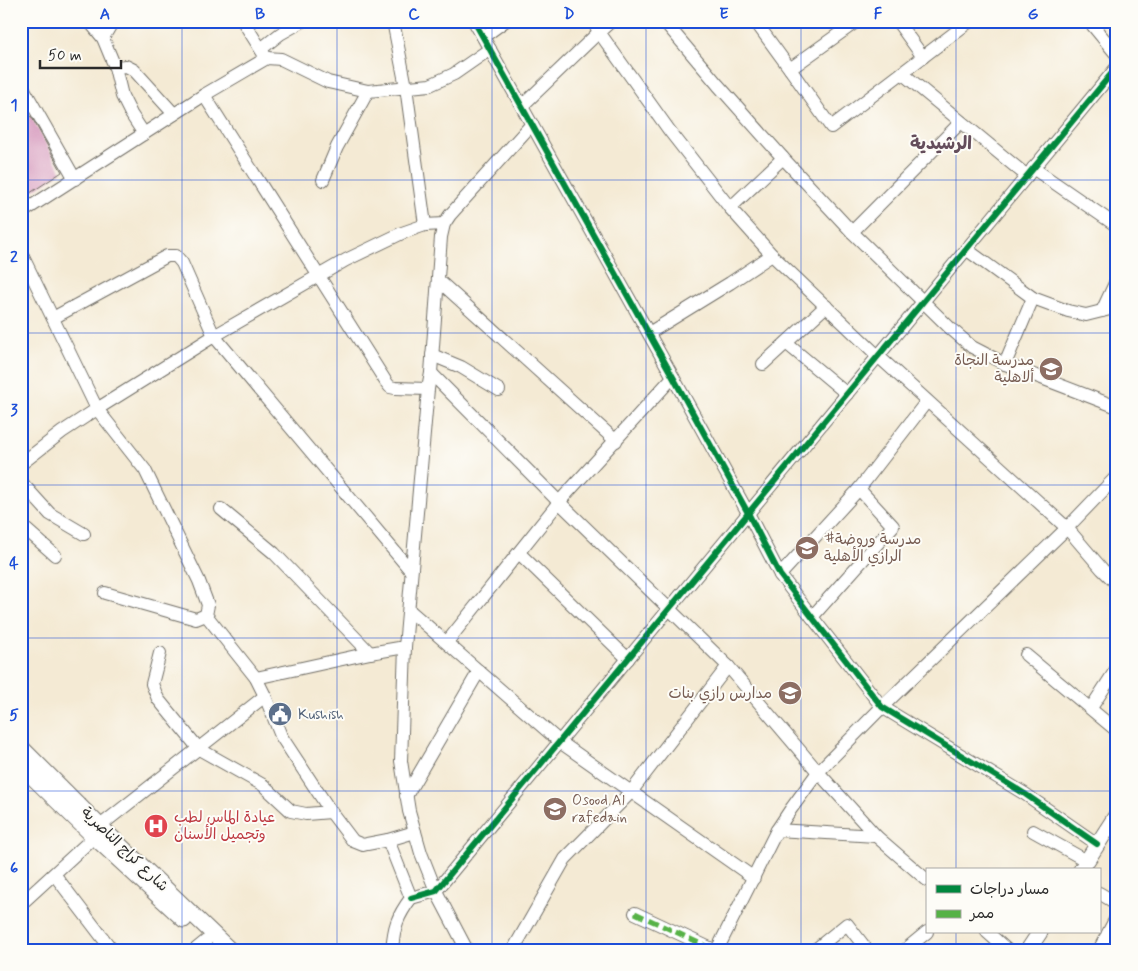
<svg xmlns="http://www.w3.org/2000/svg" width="1138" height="971" font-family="Mynerve,'Playpen Sans Arabic',sans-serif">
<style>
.building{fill:#d28eb7}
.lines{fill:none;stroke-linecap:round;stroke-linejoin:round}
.minor-casing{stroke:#716e66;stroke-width:14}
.major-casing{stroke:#716e66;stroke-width:17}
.minor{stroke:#fff;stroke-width:12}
.major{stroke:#fff;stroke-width:15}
.quiet{stroke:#56b246;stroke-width:5;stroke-dasharray:10 5;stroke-linecap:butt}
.cycleway-casing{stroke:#fdfcf7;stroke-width:9}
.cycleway{stroke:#00873e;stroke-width:6}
.grid{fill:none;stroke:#1d4ed8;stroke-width:1;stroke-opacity:0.55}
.labels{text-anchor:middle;stroke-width:4;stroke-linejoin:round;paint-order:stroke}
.education-label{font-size:15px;fill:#785e54;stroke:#fdfcf7;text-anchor:end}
.service-label{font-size:15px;fill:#4e5e75;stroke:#fdfcf7;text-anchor:start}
.health-label{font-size:15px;fill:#be3a42;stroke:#fdfcf7;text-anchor:start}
.street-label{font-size:15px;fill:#2b2b2b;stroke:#fdfcf7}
.quarter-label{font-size:18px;font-weight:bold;fill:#654e5c;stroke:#fdfcf7}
.neatline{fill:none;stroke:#1d4ed8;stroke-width:2}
.grid-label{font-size:16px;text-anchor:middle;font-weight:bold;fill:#1d4ed8}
</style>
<rect width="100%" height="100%" fill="#fdfcf7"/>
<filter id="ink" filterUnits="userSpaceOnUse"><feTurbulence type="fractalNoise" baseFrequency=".02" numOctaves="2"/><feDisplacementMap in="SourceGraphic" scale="10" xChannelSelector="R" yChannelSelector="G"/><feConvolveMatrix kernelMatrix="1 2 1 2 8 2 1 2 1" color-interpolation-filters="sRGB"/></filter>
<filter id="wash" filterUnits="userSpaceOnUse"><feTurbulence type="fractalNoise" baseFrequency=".0096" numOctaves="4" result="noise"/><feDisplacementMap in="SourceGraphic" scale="20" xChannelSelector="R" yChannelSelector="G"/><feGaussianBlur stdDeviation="1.12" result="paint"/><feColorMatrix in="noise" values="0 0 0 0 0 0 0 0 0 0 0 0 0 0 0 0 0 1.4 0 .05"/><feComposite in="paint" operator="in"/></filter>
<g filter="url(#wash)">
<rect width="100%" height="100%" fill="#f4ead4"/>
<g id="blocks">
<polygon class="building" points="31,116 62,172 21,199 21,122"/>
</g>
</g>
<g filter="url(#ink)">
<use href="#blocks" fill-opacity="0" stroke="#716e66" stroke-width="1"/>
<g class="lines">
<g class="minor-casing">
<g id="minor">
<polyline points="89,21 103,38 115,67 122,96 131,114 144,134"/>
<polyline points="243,21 265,56"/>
<polyline points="393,21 406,87 425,225"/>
<polyline points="474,21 673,377 748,513 780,575 812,617 882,707 1025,794 1097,844"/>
<polyline points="593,21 599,32 669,130 730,208 772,255 878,356 1067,528 1102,569 1117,584"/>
<polyline points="664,21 718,85 783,158 852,232 950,328 972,347 1005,364 1117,407"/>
<polyline points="755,21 790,69 831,127 970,21"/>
<polyline points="897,21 923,57"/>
<polyline points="1089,21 1117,55"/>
<polyline points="483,37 505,21"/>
<polyline points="103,38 113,21"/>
<polyline points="261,49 280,34 303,21"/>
<polyline points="115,67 126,66 134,70 174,114"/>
<polyline points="790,69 857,21"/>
<polyline points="902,73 1027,176"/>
<polyline points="21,84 75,179"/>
<polyline points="204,95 386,382 390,387 395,388 428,389"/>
<polyline points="522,106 599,32 611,21"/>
<polyline points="1033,168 1117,226"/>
<polyline points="323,180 337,147 368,91"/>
<polyline points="730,208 783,158"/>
<polyline points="21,213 204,95 267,58 281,59 328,82 368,91 430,85 454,74 490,49"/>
<polyline points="852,232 961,122"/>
<polyline points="966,249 1033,298 1068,311 1086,315 1110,309 1117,309"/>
<polyline points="21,253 97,409 145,470 199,581 208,605 206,615 256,678 265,696 281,736 331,812 353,841 363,845 367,844 388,840 415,832"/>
<polyline points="438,280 616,441"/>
<polyline points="1102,311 1117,279"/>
<polyline points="53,318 167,256 176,256 182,263 214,336 411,571"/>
<polyline points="649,333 730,283 772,255"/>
<polyline points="786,343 847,394"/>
<polyline points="432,355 461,367 499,390"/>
<polyline points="763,364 826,306"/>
<polyline points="1005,364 1033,298"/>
<polyline points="431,373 559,502 728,666 818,772 876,836 927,880"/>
<polyline points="21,464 62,432 97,409 214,336 346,260 402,233 425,225 444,224"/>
<polyline points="21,482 50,514 84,534"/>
<polyline points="221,509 274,553 370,653"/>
<polyline points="21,525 55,555"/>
<polyline points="519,553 628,659"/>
<polyline points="780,575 859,489 927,401"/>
<polyline points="105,593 196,619 206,615"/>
<polyline points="409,610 560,742 754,878"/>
<polyline points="812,617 893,526 859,489"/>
<polyline points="447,642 559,502 673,377"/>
<polyline points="160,653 152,684 158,699 199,749 263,785 291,811 306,814 331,812"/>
<polyline points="1026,655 1117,731"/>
<polyline points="256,678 370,653 405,647"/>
<polyline points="1091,708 1117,668"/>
<polyline points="406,796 479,671"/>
<polyline points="100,826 265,696"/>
<polyline points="777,830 876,836"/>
<polyline points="1033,831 1087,861"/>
<path d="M388,840L411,898C397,917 394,926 392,950"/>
<polyline points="54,874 112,950"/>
<polyline points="1099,893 1111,900 1117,905"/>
<polyline points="411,898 436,891 1117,67"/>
<polyline points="21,904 94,837"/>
<polyline points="635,913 714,950"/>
<polyline points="987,932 1007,950"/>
<polyline points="195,950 206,941"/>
<polyline points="467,950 436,891 421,853 409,811 401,761 405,647 428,389 431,373 441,237 444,224 450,215 532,124"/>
<polyline points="513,950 565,859 631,792 728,666"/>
<polyline points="717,950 777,830 791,809 818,772 882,707 1067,528 1117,476"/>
<polyline points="815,950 847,924 867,950"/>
<polyline points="905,950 927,932"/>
<polyline points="1099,950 1117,916"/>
</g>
</g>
<g class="major-casing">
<g id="major">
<polyline points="21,747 100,826 230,950"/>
<polyline points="21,766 94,837 184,920"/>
<polyline points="1081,870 1117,814"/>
<polyline points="1028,950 1040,932"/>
</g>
</g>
<use href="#minor" class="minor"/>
<use href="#major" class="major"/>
<polyline class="quiet" points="635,913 714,950"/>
<g class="cycleway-casing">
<g id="cycleway">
<polyline points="474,21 673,377 748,513 780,575 812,617 882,707 1025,794 1097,844"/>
<polyline points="411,898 436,891 1117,67"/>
</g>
</g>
<use href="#cycleway" class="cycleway"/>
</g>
</g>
<path class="grid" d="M182,21V950M337,21V950M492,21V950M646,21V950M801,21V950M956,21V870M21,180H1117M21,333H1117M21,485H1117M21,638H1117M21,791H1117M956,932V950"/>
<defs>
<g id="school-disc" transform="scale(1.25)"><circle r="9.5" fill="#8d6e63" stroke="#fdfcf7"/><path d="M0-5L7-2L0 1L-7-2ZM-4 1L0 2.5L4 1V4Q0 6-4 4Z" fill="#fff"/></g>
<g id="civic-disc" transform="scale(1.25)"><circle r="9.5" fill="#5c6f8a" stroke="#fdfcf7"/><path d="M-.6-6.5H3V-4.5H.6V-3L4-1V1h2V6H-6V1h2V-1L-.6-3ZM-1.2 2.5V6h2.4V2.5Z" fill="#fff"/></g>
<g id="hospital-disc" transform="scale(1.25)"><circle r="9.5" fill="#e0444e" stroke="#fdfcf7"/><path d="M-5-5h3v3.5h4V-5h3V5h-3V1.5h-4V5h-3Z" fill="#fff"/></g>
</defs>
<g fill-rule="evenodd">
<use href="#school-disc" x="1051" y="369"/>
<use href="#school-disc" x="807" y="548"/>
<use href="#school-disc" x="790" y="693"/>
<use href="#civic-disc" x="280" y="714"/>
<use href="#school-disc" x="555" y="809"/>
<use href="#hospital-disc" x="156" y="826"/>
</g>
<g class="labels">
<g class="education-label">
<text x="1034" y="365">مدرسة النجاة<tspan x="1034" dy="17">ألاهلية</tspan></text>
<text x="824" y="544" text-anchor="start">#مدرسة وروضة<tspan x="824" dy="17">الرازي الأهلية</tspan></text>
<text x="772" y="698">مدارس رازي بنات</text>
<text x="572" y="805" text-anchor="start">Osood Al<tspan x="572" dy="17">rafedain</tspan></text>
</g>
<g class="service-label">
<text x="298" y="719">Kushish</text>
</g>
<g class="health-label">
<text x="174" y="822">عيادة الماس لطب<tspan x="174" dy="17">وتجميل الأسنان</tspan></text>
</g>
<g class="street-label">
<text transform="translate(125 849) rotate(44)" y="5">شارع كراج الناصرية</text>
</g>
<g class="quarter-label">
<text x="941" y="149">الرشيدية</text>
</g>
</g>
<rect width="1138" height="971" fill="none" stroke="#fdfcf7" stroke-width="55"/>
<rect x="926" y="868" width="175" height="65" fill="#fdfcf7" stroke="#a9a8a5"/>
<rect x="936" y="885" width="25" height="8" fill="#00873e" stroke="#a9a8a5"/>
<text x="970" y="894" font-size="15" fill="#2b2b2b">مسار دراجات</text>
<rect x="936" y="910" width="25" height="8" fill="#56b246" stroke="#a9a8a5"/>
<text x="970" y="918" font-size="15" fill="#2b2b2b">ممر</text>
<path d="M40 60v8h81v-8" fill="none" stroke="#2b2b2b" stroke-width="2.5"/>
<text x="48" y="60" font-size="15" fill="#2b2b2b" stroke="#fdfcf7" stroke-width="4" paint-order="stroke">50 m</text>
<rect x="28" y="28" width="1082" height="916" class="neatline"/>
<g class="grid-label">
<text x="105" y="19">A</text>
<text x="260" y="19">B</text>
<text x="414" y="19">C</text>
<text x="569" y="19">D</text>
<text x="724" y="19">E</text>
<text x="878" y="19">F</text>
<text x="1033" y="19">G</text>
<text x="14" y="110">1</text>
<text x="14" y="262">2</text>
<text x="14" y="415">3</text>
<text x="14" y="568">4</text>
<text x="14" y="720">5</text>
<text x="14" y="873">6</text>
</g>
</svg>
